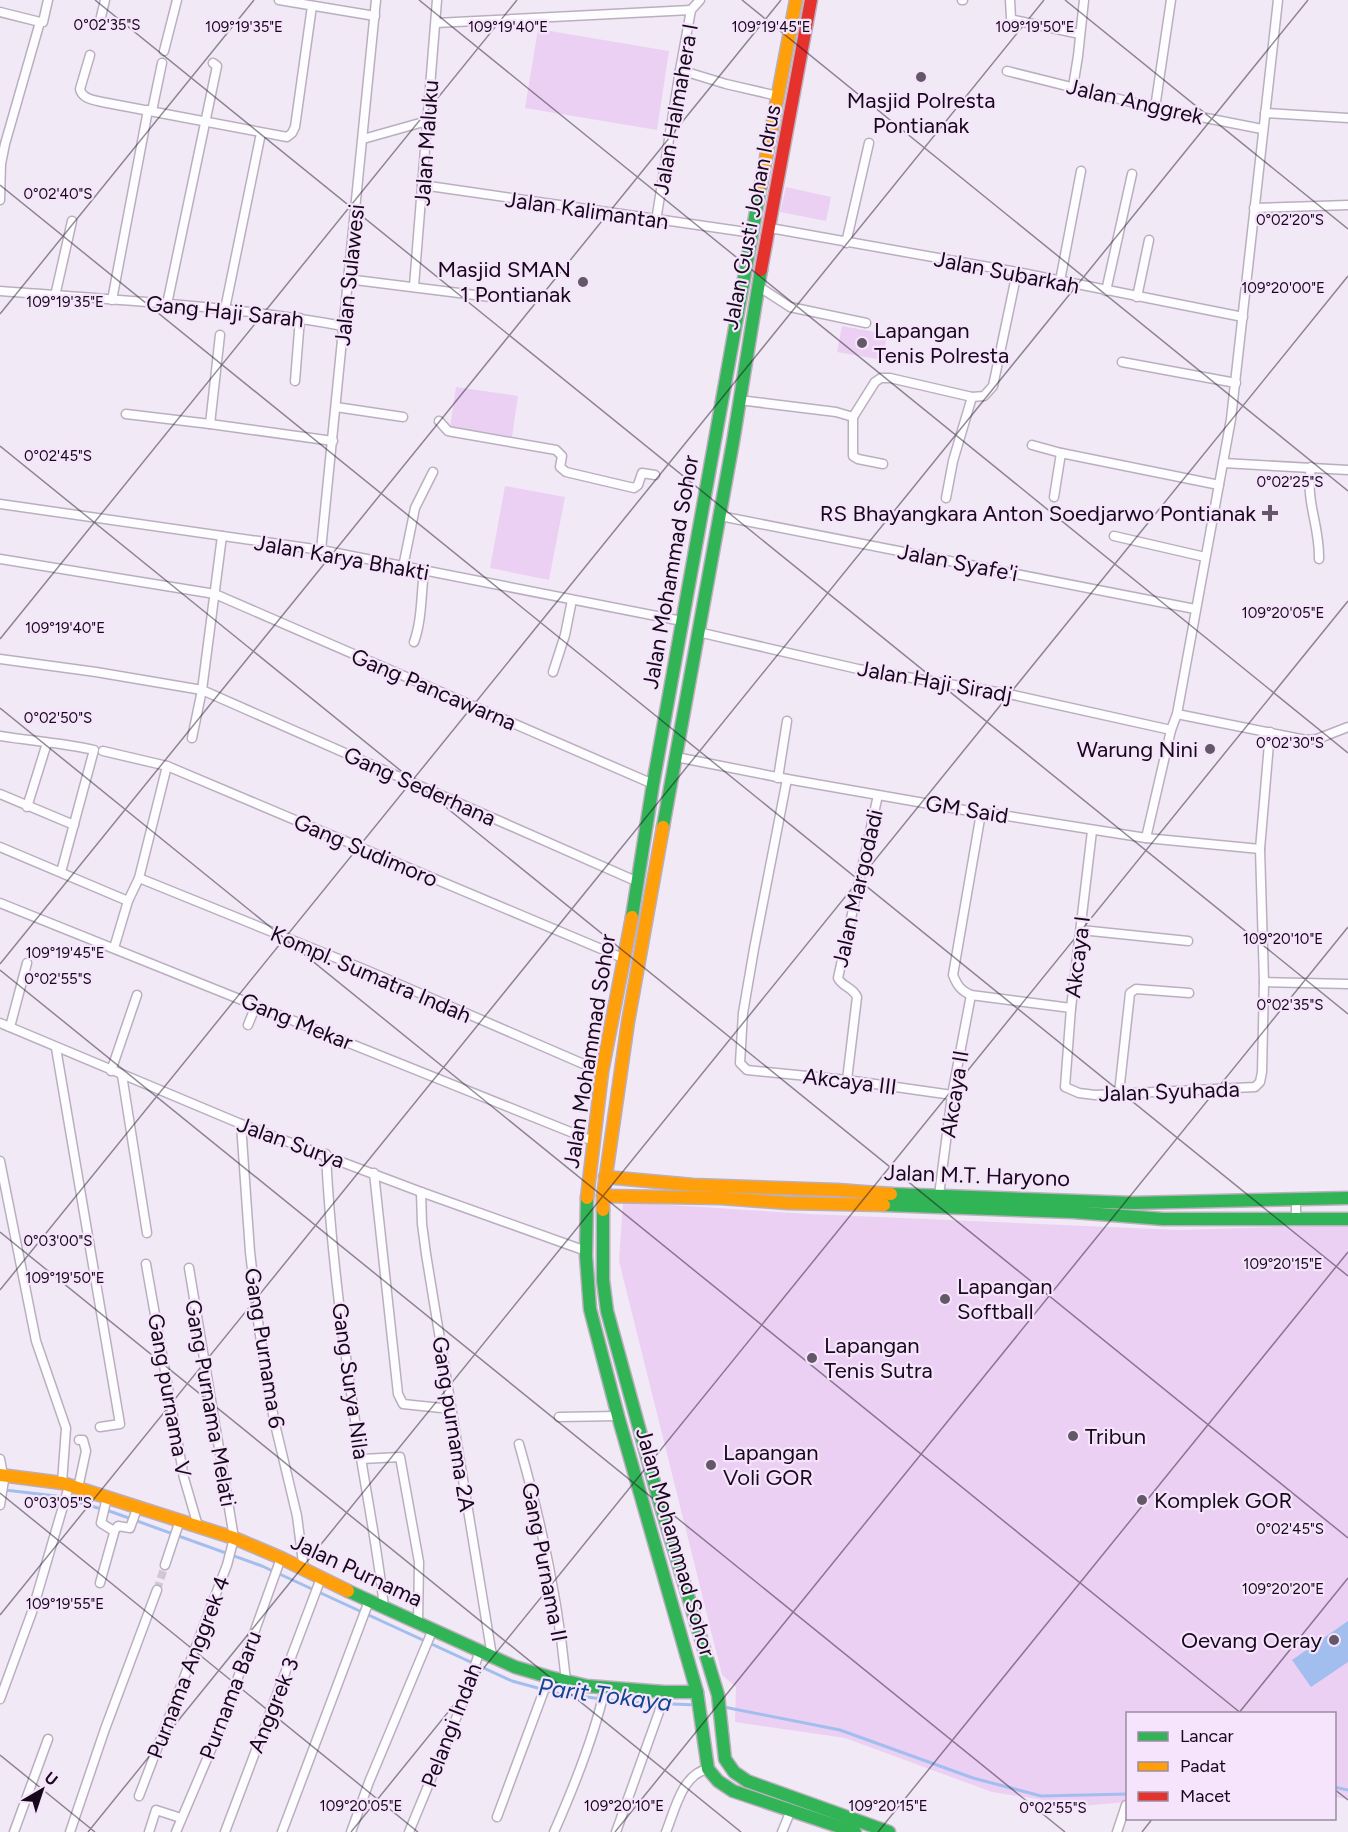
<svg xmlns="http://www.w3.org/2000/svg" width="1348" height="1832" font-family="Figtree,sans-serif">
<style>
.green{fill:#ebd0f4}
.water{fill:#a2beee}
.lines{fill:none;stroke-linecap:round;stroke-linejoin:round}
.stream{stroke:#a2beee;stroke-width:3}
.street-tunnel{stroke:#d1c7d5;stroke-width:8;stroke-dasharray:8 4;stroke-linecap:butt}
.street-casing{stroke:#bbafbf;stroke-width:11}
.fast-casing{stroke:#bbafbf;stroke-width:15}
.slow-casing{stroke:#bbafbf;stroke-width:15}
.jam-casing{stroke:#bbafbf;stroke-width:15}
.street{stroke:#fdfcfe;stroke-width:8}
.fast{stroke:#30b455;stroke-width:12}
.slow{stroke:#ff9f0a;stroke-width:12}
.jam{stroke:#e5322d;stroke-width:12}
.ticks{fill:none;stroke:#17081b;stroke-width:1.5;stroke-opacity:0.45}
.poi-dot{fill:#645768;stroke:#f5e4fb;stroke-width:2}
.labels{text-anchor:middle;stroke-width:4.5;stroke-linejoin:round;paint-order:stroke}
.poi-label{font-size:22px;fill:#17081b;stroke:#f5e4fb;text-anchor:start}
.street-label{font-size:22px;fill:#17081b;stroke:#f5e4fb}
.water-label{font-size:24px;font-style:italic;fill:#0f4691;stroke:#f5e4fb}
.ticks-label{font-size:15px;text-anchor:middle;fill:#17081b;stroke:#f5e4fb;stroke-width:4.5;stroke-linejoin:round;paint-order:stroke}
</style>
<rect width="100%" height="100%" fill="#f2e9f6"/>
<g class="green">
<polygon points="538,29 669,51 657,130 525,108"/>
<polygon points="786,187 831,197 826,221 780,212"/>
<polygon points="842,326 887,334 883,360 837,352"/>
<polygon points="456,387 518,396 512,437 450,428"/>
<polygon points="505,486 565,497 549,580 490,568"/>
<polygon points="623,1202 809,1214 1179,1230 1348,1225 1348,1799 1335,1797 1334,1714 1128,1714 1127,1802 1081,1806 992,1792 845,1738 735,1722 736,1687 722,1675 619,1261"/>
</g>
<polygon class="water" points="1348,1621 1348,1662 1311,1687 1292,1660"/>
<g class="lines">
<g class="stream">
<polyline points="5,1490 56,1496 112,1512 262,1566 512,1681 556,1693 625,1702 697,1705"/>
<polyline points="724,1707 840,1730 973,1778 1041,1796 1128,1794"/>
<polyline points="1334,1787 1348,1790"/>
</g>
<polyline class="street-tunnel" points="157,1590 165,1565"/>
<g class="street-casing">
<g id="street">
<polyline points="279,0 375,16"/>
<polyline points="962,0 963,0"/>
<polyline points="1010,0 1011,18 1014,20 1080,34"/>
<polyline points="0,12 40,22"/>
<polyline points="436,23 691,10"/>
<polyline points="99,25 105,0"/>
<polyline points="164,51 177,0"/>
<path d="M90,55L80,89C82,99 94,100 102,102L287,137L292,133L295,127L312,6"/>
<polyline points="680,70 726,84 778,96"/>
<polyline points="1007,71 1155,108 1262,129"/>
<polyline points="1073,87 1078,56 1084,0"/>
<polyline points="1155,108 1171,0"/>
<polyline points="152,111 162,63"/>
<polyline points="1265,113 1348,118"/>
<polyline points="363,139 427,121"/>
<polyline points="422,185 753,233"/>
<polyline points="0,200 1,164 5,144 40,22 43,22 48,0"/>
<polyline points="1254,208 1348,205"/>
<polyline points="656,221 680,70 691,10 700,0"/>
<polyline points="770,228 1017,272 1243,317"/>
<polyline points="846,243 869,143"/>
<polyline points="347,279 491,297"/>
<polyline points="1060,281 1081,171"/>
<polyline points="414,286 437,0"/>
<polyline points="758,286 790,307 866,323"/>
<path d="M0,291C114,300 230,305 343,326"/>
<polyline points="1106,291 1132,174"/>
<polyline points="55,296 72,221"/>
<polyline points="1137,297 1149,240"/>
<polyline points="112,300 148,110"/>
<polyline points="167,304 217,66 213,63"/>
<polyline points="225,309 261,133"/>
<polyline points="1122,362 1236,383"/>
<polyline points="295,381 300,318"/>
<polyline points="739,400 836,412 853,417 875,382 881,378 890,378 972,397 984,396 993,386 1017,272"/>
<polyline points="336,407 403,417"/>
<polyline points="126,414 210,424 333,441"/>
<polyline points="853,417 853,456 858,459 883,464"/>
<polyline points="439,421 448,431 453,432 556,450 562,456 560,467 566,472 634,488 638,485 642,473 655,475"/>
<polyline points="210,424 220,335"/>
<polyline points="1032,445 1061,453"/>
<polyline points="1223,463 1348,470"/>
<path d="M1311,467C1305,502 1320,526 1319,559"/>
<polyline points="1054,497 1061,453 1219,485"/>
<polyline points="946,498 953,461 972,397"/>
<polyline points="0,504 321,550 682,621"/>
<polyline points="720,516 1195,609"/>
<polyline points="1114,536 1205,557"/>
<polyline points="321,550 376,0"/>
<polyline points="0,559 215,594 653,784"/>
<polyline points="403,567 415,508 433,472"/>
<polyline points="698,632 858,669 1009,694 1171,730"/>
<path d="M414,642C422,620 421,595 424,571"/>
<polyline points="0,659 96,672 202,690 638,882"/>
<polyline points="553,672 565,635 572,600"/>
<polyline points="1177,714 1306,740 1317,739 1348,727"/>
<path d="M0,736C31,741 63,743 94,750L61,872"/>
<polyline points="192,738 202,690 222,536"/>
<polyline points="103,751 167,766 625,959"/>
<polyline points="676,757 787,779 981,813 995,814 1146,838 1260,849"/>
<polyline points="778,778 787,721"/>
<polyline points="787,779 754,949 743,1013 740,1063 747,1070 847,1080 952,1095"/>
<polyline points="0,794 74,825"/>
<polyline points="27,807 47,743"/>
<path d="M981,813L953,975C957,985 961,991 971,995L1071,1008"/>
<polyline points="1092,831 1071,1008 1065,1087 1079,1093 1095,1095 1255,1087 1260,1082 1262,1072 1264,982 1260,849 1270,732"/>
<polyline points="1146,838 1171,730 1177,714 1231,419 1278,0"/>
<polyline points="0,847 128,901"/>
<polyline points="139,878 366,970 602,1072"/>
<polyline points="0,903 593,1141"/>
<polyline points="1081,930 1188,941"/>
<polyline points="114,948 128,901 139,878 167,766"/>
<polyline points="1264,982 1348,984"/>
<polyline points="0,1023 241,1124 421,1192 586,1251"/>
<polyline points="248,1025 256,1005"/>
<polyline points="10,1027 27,963"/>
<polyline points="56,1048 120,1424 100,1427"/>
<polyline points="111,1071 137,995"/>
<polyline points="122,1075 147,1233"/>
<path d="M847,1080L857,997C853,987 842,987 838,978L878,795"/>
<polyline points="1119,1093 1130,993 1136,989 1189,993"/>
<polyline points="241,1124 250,1252 259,1329 274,1420 297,1516 304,1570"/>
<path d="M326,1154C330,1241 341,1327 354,1413C363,1478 377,1542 384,1607"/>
<polyline points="0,1161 36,1341 66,1428 62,1483"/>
<polyline points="374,1173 398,1394 403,1404 451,1409"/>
<polyline points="421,1192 422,1224 426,1254 492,1656"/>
<polyline points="939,1195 952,1095 971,995"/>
<polyline points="1296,1201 1296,1219"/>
<polyline points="146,1264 184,1478 198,1526"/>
<polyline points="559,1417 618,1416"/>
<path d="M519,1444C542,1524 558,1598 566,1681"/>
<polyline points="0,1459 4,1480 0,1505"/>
<polyline points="362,1459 400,1457 419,1562 418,1622"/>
<polyline points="78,1488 86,1451 83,1440 79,1440"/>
<polyline points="114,1531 118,1526 130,1528 138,1506"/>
<polyline points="165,1565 180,1520"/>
<polyline points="100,1583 114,1533 114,1531 101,1523 107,1497"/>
<polyline points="0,1699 32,1612 69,1486"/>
<polyline points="139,1796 227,1565 234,1538 189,1268"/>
<polyline points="497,1817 549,1677"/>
<polyline points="14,1832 48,1739"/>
<polyline points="70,1832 105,1729 157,1590"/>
<polyline points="149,1832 156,1810 181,1818"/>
<polyline points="176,1832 218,1733 281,1558"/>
<polyline points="225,1832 321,1578"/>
<polyline points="282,1832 369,1601"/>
<polyline points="351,1832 369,1782 433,1629"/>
<polyline points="409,1832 464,1699 480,1650"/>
<path d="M554,1832C573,1789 595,1734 605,1688"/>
<polyline points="616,1832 659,1712 664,1692"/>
<path d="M666,1832C675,1810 682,1774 708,1769"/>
<polyline points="782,1832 791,1810"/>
<polyline points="1117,1832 1126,1805"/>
</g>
</g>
<g class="fast-casing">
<g id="fast">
<polyline points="663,827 733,442 761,270"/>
<polyline points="632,917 653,784 761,184"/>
<polyline points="891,1194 1132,1203 1348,1198"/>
<polyline points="587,1198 586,1256 590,1309 618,1416 697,1692 708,1769 718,1781 733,1791 855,1832"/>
<polyline points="884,1205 1073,1212 1163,1219 1348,1219"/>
<polyline points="603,1210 603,1280 607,1311 658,1497 718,1695 725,1759 734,1772 747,1781 889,1832"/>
<polyline points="348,1591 515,1667 549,1677 587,1686 664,1692 697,1692"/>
</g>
</g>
<g class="slow-casing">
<g id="slow">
<polyline points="761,184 796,0"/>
<polyline points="605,1177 693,1185 837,1190 891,1194"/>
<polyline points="603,1196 721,1198 788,1203 884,1205"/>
<polyline points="587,1198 602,1072 632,917"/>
<polyline points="603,1210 603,1196 628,1022 663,827"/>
<polyline points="0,1475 62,1483 234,1538 281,1558 348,1591"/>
</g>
</g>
<g class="jam-casing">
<polyline id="jam" points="761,270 811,0"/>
</g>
<use href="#street" class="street"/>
<use href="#fast" class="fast"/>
<use href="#slow" class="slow"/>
<use href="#jam" class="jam"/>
</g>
<path class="ticks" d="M95,0L1348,1014M419,0L1348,753M742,0L1348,491M1065,0L1348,229M0,185L1348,1276M0,314L254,0M0,446L1348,1538M0,639L517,0M0,708L1242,1714M0,964L781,0M0,970L1065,1832M0,1232L741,1832M0,1290L1044,0M0,1493L418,1832M0,1615L1308,0M1238,1714L1348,1578M0,1755L95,1832M1334,1789L1348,1800M88,1832L1348,276M351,1832L1348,601M615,1832L1348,927M878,1832L1348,1252M1142,1832L1153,1818"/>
<g class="poi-dot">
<circle cx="921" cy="77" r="6"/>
<circle cx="583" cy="282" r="6"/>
<circle cx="862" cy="343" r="6"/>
<path d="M1267 504h6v6h6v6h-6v6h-6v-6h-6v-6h6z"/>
<circle cx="1210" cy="749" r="6"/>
<circle cx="945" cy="1299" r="6"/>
<circle cx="812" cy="1358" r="6"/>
<circle cx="1073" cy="1436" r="6"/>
<circle cx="711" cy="1465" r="6"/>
<circle cx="1142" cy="1500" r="6"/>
<circle cx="1334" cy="1640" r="6"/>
</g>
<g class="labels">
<g class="poi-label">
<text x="921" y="108" text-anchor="middle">Masjid Polresta<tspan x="921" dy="25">Pontianak</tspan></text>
<text x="571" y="277" text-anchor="end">Masjid SMAN<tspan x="571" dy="25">1 Pontianak</tspan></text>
<text x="874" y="338">Lapangan<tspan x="874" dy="25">Tenis Polresta</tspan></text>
<text x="1256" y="521" text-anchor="end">RS Bhayangkara Anton Soedjarwo Pontianak</text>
<text x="1198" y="757" text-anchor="end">Warung Nini</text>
<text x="957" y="1294">Lapangan<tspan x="957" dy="25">Softball</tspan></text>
<text x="824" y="1353">Lapangan<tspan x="824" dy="25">Tenis Sutra</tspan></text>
<text x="1085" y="1444">Tribun</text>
<text x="723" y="1460">Lapangan<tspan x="723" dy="25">Voli GOR</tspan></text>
<text x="1154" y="1508">Komplek GOR</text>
<text x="1322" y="1648" text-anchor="end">Oevang Oeray</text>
</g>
<g class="street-label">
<text transform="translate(1135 101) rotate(13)" y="8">Jalan Anggrek</text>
<text transform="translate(675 109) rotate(-80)" y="8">Jalan Halmahera I</text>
<text transform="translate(426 143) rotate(-86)" y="8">Jalan Maluku</text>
<text transform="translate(587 210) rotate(8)" y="8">Jalan Kalimantan</text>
<text transform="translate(751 217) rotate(-79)" y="8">Jalan Gusti Johan Idrus</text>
<text transform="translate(1007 272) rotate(11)" y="8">Jalan Subarkah</text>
<text transform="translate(349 275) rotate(-84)" y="8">Jalan Sulawesi</text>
<text transform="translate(225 311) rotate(6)" y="8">Gang Haji Sarah</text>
<text transform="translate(342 557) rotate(10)" y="8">Jalan Karya Bhakti</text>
<text transform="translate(958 562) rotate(11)" y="8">Jalan Syafe'i</text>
<text transform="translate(670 572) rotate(-80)" y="8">Jalan Mohammad Sohor</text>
<text transform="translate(935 681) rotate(10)" y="8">Jalan Haji Siradj</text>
<text transform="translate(434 689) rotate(23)" y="8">Gang Pancawarna</text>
<text transform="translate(420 786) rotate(24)" y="8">Gang Sederhana</text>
<text transform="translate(967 809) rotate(9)" y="8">GM Said</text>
<text transform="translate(366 850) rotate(23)" y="8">Gang Sudimoro</text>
<text transform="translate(857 888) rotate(-77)" y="8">Jalan Margodadi</text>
<text transform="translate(1077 957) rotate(-83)" y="8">Akcaya I</text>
<text transform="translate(371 974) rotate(23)" y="8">Kompl. Sumatra Indah</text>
<text transform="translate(297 1021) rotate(22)" y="8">Gang Mekar</text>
<text transform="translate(589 1051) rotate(-81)" y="8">Jalan Mohammad Sohor</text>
<text transform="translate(850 1081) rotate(7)" y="8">Akcaya III</text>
<text transform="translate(1169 1091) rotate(-2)" y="8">Jalan Syuhada</text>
<text transform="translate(954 1094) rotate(-81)" y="8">Akcaya II</text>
<text transform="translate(291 1142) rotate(20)" y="8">Jalan Surya</text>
<text transform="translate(977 1175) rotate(2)" y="8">Jalan M.T. Haryono</text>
<text transform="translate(265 1348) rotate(81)" y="8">Gang Purnama 6</text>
<text transform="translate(351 1381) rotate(82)" y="8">Gang Surya Nila</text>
<text transform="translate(170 1395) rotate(80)" y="8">Gang purnama V</text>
<text transform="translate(211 1403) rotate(80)" y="8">Gang Purnama Melati</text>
<text transform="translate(454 1424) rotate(81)" y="8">Gang purnama 2A</text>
<text transform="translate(676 1542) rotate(74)" y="8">Jalan Mohammad Sohor</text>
<text transform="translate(545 1562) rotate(79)" y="8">Gang Purnama II</text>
<text transform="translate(357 1570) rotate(25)" y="8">Jalan Purnama</text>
<text transform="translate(188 1667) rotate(-69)" y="8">Purnama Anggrek 4</text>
<text transform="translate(230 1695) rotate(-69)" y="8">Purnama Baru</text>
<text transform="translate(273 1705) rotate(-68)" y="8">Anggrek 3</text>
<text transform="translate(451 1725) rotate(-69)" y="8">Pelangi Indah</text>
</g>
<g class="water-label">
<text transform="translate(605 1695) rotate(7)" y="8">Parit Tokaya</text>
</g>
</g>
<g class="ticks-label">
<text x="107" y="30">0°02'35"S</text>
<text x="244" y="32">109°19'35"E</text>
<text x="508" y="32">109°19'40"E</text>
<text x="771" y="32">109°19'45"E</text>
<text x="1035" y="32">109°19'50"E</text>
<text x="58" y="199">0°02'40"S</text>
<text x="1290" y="225">0°02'20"S</text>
<text x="1283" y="293">109°20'00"E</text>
<text x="65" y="307">109°19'35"E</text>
<text x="58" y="461">0°02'45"S</text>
<text x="1290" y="487">0°02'25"S</text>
<text x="1283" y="618">109°20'05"E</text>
<text x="65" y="633">109°19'40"E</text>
<text x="58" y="723">0°02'50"S</text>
<text x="1290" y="748">0°02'30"S</text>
<text x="1283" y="944">109°20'10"E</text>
<text x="65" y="958">109°19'45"E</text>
<text x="58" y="984">0°02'55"S</text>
<text x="1290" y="1010">0°02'35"S</text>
<text x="58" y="1246">0°03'00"S</text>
<text x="1283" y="1269">109°20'15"E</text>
<text x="65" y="1283">109°19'50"E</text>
<text x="58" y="1508">0°03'05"S</text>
<text x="1290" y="1534">0°02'45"S</text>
<text x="1283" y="1594">109°20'20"E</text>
<text x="65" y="1609">109°19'55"E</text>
<text x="361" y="1811">109°20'05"E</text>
<text x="624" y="1811">109°20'10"E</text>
<text x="888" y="1811">109°20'15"E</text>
<text x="1053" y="1813">0°02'55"S</text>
</g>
<rect x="1126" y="1712" width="210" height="108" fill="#f5e4fb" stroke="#9c8ca1" stroke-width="1.5"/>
<rect x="1138" y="1732" width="30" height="9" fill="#30b455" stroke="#9c8ca1" stroke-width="1.5"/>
<text x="1180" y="1742" font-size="18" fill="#17081b">Lancar</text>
<rect x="1138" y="1762" width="30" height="9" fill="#ff9f0a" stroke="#9c8ca1" stroke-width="1.5"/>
<text x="1180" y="1772" font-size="18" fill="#17081b">Padat</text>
<rect x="1138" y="1792" width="30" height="9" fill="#e5322d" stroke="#9c8ca1" stroke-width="1.5"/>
<text x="1180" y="1802" font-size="18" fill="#17081b">Macet</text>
<g transform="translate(42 1790) rotate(39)" stroke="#f5e4fb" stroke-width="4.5" paint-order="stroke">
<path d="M0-4.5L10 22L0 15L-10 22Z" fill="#17081b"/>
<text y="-9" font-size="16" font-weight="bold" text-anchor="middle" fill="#17081b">U</text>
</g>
</svg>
